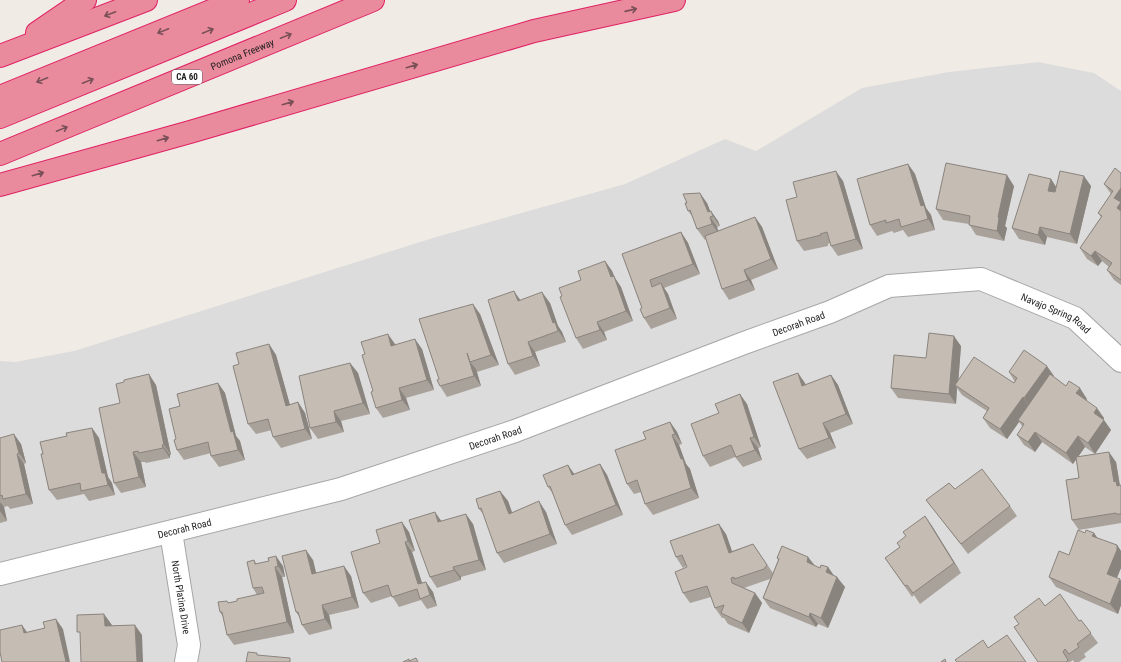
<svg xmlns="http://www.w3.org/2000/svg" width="1121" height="662" font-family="'Roboto Condensed',sans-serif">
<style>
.residential{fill:#dddcdc}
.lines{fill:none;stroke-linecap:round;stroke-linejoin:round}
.minor-casing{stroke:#a6a6a6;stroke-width:24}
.highway-casing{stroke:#e02063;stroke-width:24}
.minor{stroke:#fff;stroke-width:22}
.highway{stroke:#e98b9d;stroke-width:22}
.wall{fill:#a9a29b}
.shaded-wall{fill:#8a847e}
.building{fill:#c5bcb4;stroke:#8a847e}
.oneway{stroke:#7a5058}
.labels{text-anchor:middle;stroke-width:3;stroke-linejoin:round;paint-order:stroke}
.shield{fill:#fff;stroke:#626262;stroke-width:1}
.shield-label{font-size:9px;font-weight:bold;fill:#1f1f1f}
.street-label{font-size:10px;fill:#1f1f1f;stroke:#fff}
</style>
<rect width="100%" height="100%" fill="#f0ece5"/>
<polygon class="residential" points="1038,62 1094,73 1121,91 1121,662 0,662 0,361 15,362 74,351 436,237 625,184 725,139 756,151 862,88 949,72"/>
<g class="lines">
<g class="minor-casing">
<g id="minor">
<path id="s1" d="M171,532L189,645L186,662"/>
<path id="s2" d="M0,574L341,489L515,431L744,343L830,312L889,286L981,279L1075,318L1121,361"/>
</g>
</g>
<g class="highway-casing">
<g id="highway">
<polyline points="37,33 85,0"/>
<polyline points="0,56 146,0"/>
<polyline points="0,97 238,0"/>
<polyline points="0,117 285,0"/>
<path id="s3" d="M0,154L373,0"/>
<polyline points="0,185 190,132 534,31 674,0"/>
</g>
</g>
<use href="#minor" class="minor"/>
<use href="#highway" class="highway"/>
</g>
<g class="wall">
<polygon points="908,164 915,174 926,208 931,215 935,230 908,237 903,230 894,233 892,231 877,236 870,225"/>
<polygon points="1121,173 1121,285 1114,280 1107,270 1109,267 1102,261 1098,266 1087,259 1080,248 1101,217 1098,213 1111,194 1104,184"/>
<polygon points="1051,179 1056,187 1091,186 1077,244 1047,237 1045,245 1019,239 1012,228"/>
<polygon points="843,181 863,249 838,256 831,246 830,243 828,244 828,246 804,251 797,241 797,197"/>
<polygon points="1014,186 1005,226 1007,228 1004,241 976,235 969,224 943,220 936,209"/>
<polygon points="707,203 710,211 718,221 720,226 717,227 718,231 755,217 762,227 778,269 751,280 755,290 729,300 722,289 706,239 705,240 697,229 693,217 688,211"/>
<polygon points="681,232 688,243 700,274 664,288 668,294 677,319 651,329 644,318 642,308 622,254"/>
<polygon points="605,261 612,271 615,278 621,287 633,321 604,332 607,340 583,349 576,338 581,280"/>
<polygon points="521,300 550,303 558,326 562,332 566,342 535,352 540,366 515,375 508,364"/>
<polygon points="480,314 499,365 477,372 476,369 481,386 447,397 440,386 439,379"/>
<polygon points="269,344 276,355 290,405 298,402 305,413 312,439 281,448 273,437 272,430 256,434 248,424 239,364"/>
<polygon points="395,345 422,349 434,390 406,398 410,410 383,418 376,408 373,391"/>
<polygon points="961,346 958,381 1014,383 1015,382 1009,372 1054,376 1054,377 1066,386 1087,399 1086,400 1104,418 1103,420 1111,430 1095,454 1085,447 1078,457 1116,462 1120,486 1121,485 1121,523 1079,530 1072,520 1079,478 1076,459 1073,464 1042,442 1035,452 1024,445 1017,435 1023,427 1019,422 1007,439 990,428 983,418 987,411 962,395 957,388 956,404 898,398 891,388 926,358"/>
<polygon points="350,363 358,373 370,414 341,421 344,432 318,439 310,428"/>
<polygon points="798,373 805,385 831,375 838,385 853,424 830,433 836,448 807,459 799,449"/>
<polygon points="218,383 225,393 236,436 240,441 245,460 219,467 211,456 211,453 184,460 177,450 180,406"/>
<polygon points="156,385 171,455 170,455 170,458 146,463 145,462 141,462 146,487 121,493 114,483 120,403"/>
<polygon points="747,404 761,447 758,448 762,460 743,467 735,457 710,467 703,456"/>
<polygon points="670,422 677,432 682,444 679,445 686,464 690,469 699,498 653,515 645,504 641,492 634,494 627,484 646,439"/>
<polygon points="92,428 99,438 108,477 112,483 115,495 89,501 84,494 57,500 49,490 67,436"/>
<polygon points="0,438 21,444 26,463 24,464 33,504 10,509 8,506 4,507 7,521 0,523"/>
<polygon points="600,464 607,475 623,515 572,535 565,525 553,494 548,487 575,474"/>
<polygon points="500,491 508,501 512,512 546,512 557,544 504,563 497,553 484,515 479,509"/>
<polygon points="926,500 1010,506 1017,516 968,554 934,510"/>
<polygon points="925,516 932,526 961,573 920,604 914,595 912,597 885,558 900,547 906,536"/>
<polygon points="441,521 473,524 486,570 461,577 461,580 437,588 430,577"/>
<polygon points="409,532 415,551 412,552 422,583 433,592 437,606 427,609 421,600 399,607 392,596 371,603 363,593 380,543"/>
<polygon points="1085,533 1094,533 1097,538 1117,545 1121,551 1121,568 1117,578 1121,581 1121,605 1118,614 1056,587 1049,577 1069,555"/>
<polygon points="726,534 732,551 753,544 773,573 778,560 777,558 808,557 814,566 820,568 828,567 833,575 845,587 828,628 818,624 816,627 770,608 763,598 770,579 744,588 755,593 762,603 749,633 728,624 724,618 722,618 715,608 711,597 690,603 683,593 687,567 686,566 683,568 676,557"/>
<polygon points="254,560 256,563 283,566 285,577 282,577 294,633 234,645 227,635 223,617 220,612 229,603 237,601 257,595 253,588"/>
<polygon points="313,560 316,573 351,576 359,608 329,615 332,629 309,635 302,625 300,618 296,612"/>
<polygon points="1045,606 1079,621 1081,620 1098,643 1084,654 1086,657 1079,662 1074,662 1073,660 1070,662 1038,662"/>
</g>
<g class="shaded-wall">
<polygon points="908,164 915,174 926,208 931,215 935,230 928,219 921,206"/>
<polygon points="836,171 843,181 863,249 856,239"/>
<polygon points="1007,175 1014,186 1005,226 1007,228 1004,241 997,231 998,217"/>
<polygon points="1084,176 1091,186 1077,244 1070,234"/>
<polygon points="1051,179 1058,190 1055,201 1048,191"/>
<polygon points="1121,188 1121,213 1117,208 1114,198"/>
<polygon points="700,193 707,203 712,216 708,212"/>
<polygon points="711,211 718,221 720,226 713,216"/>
<polygon points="710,217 717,227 719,234 712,224"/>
<polygon points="755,217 762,227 778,269 771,259"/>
<polygon points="1040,227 1047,237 1045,245 1038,235"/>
<polygon points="681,232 688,243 700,274 693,264"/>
<polygon points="1095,251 1102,261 1098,266 1091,256"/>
<polygon points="605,261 612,271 615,278 621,287 633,321 626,311 611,277"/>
<polygon points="744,270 751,280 755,290 748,280"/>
<polygon points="661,283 668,294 677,319 670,308"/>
<polygon points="514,291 521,301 518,301"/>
<polygon points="542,292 550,303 558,326 562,332 566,342 553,323"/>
<polygon points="473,304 480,314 499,365 491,355"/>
<polygon points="597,322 604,332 607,340 600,330"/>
<polygon points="388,334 395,344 399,356 391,346"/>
<polygon points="954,336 961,346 958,386 955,385 957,388 956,404 949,394"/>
<polygon points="415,339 422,349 434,390 427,380"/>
<polygon points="528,342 535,352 540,366 533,356"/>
<polygon points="269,344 276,355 293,416 286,406"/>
<polygon points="467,353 470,362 476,369 481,386 474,376"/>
<polygon points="350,363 358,373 370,414 363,403"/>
<polygon points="1047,366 1054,376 1031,408 1024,398"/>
<polygon points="798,373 805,383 810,396 802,386"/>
<polygon points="149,374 156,385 171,455 164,445"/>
<polygon points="831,375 838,385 853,424 846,414"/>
<polygon points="218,383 225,393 236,436 240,441 245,460 238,450 231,432"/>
<polygon points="399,388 406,398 410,410 402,400"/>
<polygon points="1080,388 1087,399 1084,404 1076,393"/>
<polygon points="740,394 747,404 761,447 754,437"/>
<polygon points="1023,397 1030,407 1018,420 1019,422 1007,439 1000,429"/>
<polygon points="298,402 305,413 312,439 305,429"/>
<polygon points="1097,408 1104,418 1101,423 1094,413"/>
<polygon points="334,411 341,421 344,432 336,422"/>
<polygon points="1104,420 1111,430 1095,454 1088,443"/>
<polygon points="670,422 677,432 682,444 675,434"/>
<polygon points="823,423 830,433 836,448 829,438"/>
<polygon points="92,428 99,438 108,477 112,483 115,495 108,485 102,473"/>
<polygon points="1035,432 1042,442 1035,452 1028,442"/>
<polygon points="14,434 21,444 26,463 19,453"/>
<polygon points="672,435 679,445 686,464 690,469 699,498 691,488"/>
<polygon points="1078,436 1085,447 1073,464 1066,453"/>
<polygon points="750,438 758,448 762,460 755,450"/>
<polygon points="162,445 170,455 170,458 163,448"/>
<polygon points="133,452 141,462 146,487 139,477"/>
<polygon points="1109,452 1116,462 1121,492 1114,482"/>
<polygon points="17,454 24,464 33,504 26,494"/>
<polygon points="600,464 607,475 623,515 616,505"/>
<polygon points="568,465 575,475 572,475"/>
<polygon points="500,491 508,501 516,524 509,514"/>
<polygon points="539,501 546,512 557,544 550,534"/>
<polygon points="0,502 4,507 7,521 0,511"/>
<polygon points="435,512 442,522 438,522"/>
<polygon points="466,514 473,524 486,570 479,560"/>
<polygon points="925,516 932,526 961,573 954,563"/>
<polygon points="402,522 409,532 415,551 408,541"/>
<polygon points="719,524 726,534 736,563 729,553"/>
<polygon points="1094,533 1101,543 1092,536"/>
<polygon points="405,542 412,552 426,595 418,584"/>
<polygon points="1117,545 1121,551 1121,568 1114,584 1107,574"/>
<polygon points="306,550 313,560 319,585 312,574"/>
<polygon points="276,556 283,566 285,577 278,566"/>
<polygon points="808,557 816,567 807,562"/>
<polygon points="344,566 351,576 359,608 352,597"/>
<polygon points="275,567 282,577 294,633 287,622"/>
<polygon points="453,567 461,577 461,580 454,570"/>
<polygon points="828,567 835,577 826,572"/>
<polygon points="837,577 845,587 828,628 821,618"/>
<polygon points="1120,579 1121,581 1121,605 1118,614 1110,604"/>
<polygon points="426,582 433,592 437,606 430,595"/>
<polygon points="755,593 762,603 749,633 742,623"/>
<polygon points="322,605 329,615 332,629 325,619"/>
<polygon points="810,613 818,624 816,627 809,617"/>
<polygon points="104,614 112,625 112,636 105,626"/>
<polygon points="56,619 63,629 70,662 66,662"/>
<polygon points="22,625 29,635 24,633"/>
<polygon points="135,625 142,635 143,662 137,662"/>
</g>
<g class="building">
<polygon points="946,163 1007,175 998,217 999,218 997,231 969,225 970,216 936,209"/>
<polygon points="908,164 921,206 924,205 928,219 901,227 899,219 886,223 886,220 870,225 857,179"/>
<polygon points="1115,168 1121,173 1121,188 1114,198 1121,202 1117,208 1121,211 1121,280 1107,270 1112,263 1095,251 1091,256 1080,248 1102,216 1098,213 1113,191 1104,184"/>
<polygon points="836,171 856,239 831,246 827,232 820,234 821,235 797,241 786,200 797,197 793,182"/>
<polygon points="1060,171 1084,176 1070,234 1040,227 1038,235 1012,228 1029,174 1051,179 1048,191 1055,192"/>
<polygon points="700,193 708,212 711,211 713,216 710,217 712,224 697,229 690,210 688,211 685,203 687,203 683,194"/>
<polygon points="755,217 771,259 744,270 748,280 722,289 705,236"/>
<polygon points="681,232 693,264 650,280 652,287 661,283 670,308 644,318 640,309 642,308 622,254"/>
<polygon points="605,261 611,277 614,276 626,311 597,322 600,330 576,338 560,297 562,296 559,288 581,280 578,271"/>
<polygon points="514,291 518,301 542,292 553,323 555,322 558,331 528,342 533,356 508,364 488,300"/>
<polygon points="473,304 491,355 470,362 467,353 474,376 440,386 437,380 439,379 419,319"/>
<polygon points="929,333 954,336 949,394 891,388 894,355 926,358"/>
<polygon points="388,334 391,346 415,339 427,380 399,388 402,400 376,408 371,392 373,391 362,355 365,354 361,342"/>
<polygon points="269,344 286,406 298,402 305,429 273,437 268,419 248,424 233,366 239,364 236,353"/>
<polygon points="1024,350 1047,366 1024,398 1023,397 1000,429 983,418 989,408 955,385 974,357 1014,383 1017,378 1009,372"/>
<polygon points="350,363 363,403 334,411 336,422 310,428 299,376"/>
<polygon points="798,373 802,386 831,375 846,414 823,423 829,438 799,449 773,382"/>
<polygon points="149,374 164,445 162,445 163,448 139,453 138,451 133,452 139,477 114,483 99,408 120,403 116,384 124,382 124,380"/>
<polygon points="1050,374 1066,386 1069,381 1080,388 1076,393 1097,408 1094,413 1104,420 1088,443 1078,436 1066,453 1035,432 1028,442 1017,435 1024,424 1018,420"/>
<polygon points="218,383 231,432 233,431 238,450 211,456 208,442 177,450 174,440 176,439 169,409 180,406 177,394"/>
<polygon points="740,394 754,437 750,438 755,450 736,457 731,445 703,456 691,424 719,413 715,404"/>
<polygon points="670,422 675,434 672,435 681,459 683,459 691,488 645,504 637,480 627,484 615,450 646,439 643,432"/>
<polygon points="92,428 102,473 105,473 108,485 81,491 80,483 49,490 41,454 43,454 40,442 67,436 66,433"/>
<polygon points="14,434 19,453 17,454 26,494 3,499 2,495 0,496 0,438"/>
<polygon points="1109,452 1114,482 1116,481 1117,486 1121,485 1121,514 1116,514 1116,513 1072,520 1066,480 1079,478 1076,457"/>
<polygon points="600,464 616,505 565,525 550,486 548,487 543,475 568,465 572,475"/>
<polygon points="982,469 1010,506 961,544 926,500 949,483 955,489"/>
<polygon points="500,491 509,514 539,501 550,534 497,553 481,508 479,509 476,499"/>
<polygon points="435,512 438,522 466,514 479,560 453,567 454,570 430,577 409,520"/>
<polygon points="925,516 954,563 913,593 907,585 905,586 885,558 900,547 897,543 906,536 903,532"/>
<polygon points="402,522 408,541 405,542 418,584 426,582 430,595 420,599 417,589 392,597 388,585 363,593 351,552 380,543 376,530"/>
<polygon points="719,524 729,553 753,544 767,565 764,569 734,579 734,577 731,578 732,583 755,593 742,623 721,613 724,605 715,608 707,586 683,593 675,572 687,567 682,555 676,557 670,541"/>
<polygon points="1078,530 1085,533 1086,530 1094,533 1092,536 1117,545 1117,550 1107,574 1120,579 1110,604 1049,577 1059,551 1069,555"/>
<polygon points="782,546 808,557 807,562 820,568 821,565 828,567 826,572 837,577 821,618 810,613 809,617 763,598 779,559 777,558"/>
<polygon points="306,550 312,574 344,566 352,597 322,605 325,619 302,625 298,612 296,612 282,556"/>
<polygon points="276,556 278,566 275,567 287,622 227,635 222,612 220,612 218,602 227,601 228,603 237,601 237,599 264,593 262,587 253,588 247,562 254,560 255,564 269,561 268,558"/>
<polygon points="1060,594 1079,621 1081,620 1091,633 1077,644 1079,647 1069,654 1065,649 1063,652 1068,660 1066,662 1038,662 1014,627 1019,624 1014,617 1039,598 1045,606"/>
<polygon points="104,614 105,626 135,625 137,662 81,662 80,632 77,632 77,615"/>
<polygon points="56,619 66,662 2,662 0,652 0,630 22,625 24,633 45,628 43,622"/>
<polygon points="1007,635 1026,662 957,662 955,660 983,640 988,648"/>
<polygon points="248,652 257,653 257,655 290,658 290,662 246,662"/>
<polygon points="416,658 418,662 403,662 409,659 409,661"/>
<polygon points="945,659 946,662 941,662"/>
</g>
<defs><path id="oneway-shaft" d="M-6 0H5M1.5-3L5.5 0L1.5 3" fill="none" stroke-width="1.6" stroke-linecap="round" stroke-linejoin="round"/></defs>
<g class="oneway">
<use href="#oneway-shaft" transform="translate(631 10) rotate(-13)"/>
<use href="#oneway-shaft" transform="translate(110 14) rotate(159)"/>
<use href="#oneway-shaft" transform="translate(163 31) rotate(158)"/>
<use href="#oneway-shaft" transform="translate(208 31) rotate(-22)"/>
<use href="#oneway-shaft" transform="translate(286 36) rotate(-22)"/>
<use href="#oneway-shaft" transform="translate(412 66) rotate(-16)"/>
<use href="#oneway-shaft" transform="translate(42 80) rotate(158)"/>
<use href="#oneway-shaft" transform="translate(88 81) rotate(-22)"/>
<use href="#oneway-shaft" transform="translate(288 103) rotate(-16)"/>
<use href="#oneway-shaft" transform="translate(62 129) rotate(-22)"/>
<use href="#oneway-shaft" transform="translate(163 139) rotate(-16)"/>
<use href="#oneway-shaft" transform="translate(38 174) rotate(-16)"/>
</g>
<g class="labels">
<rect class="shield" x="172" y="70" width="30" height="14" rx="3"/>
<g class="shield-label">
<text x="187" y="80">CA 60</text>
</g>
<g class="street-label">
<text dy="4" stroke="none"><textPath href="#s3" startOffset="262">Pomona Freeway</textPath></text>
<text dy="4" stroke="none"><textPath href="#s2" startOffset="1111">Navajo Spring Road</textPath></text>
<text dy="4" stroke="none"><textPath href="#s2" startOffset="838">Decorah Road</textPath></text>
<text dy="4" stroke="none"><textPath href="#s2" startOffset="514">Decorah Road</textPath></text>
<text dy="4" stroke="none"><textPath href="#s2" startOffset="190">Decorah Road</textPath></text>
<text dy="4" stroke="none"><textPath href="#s1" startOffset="66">North Platina Drive</textPath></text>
</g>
</g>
</svg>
